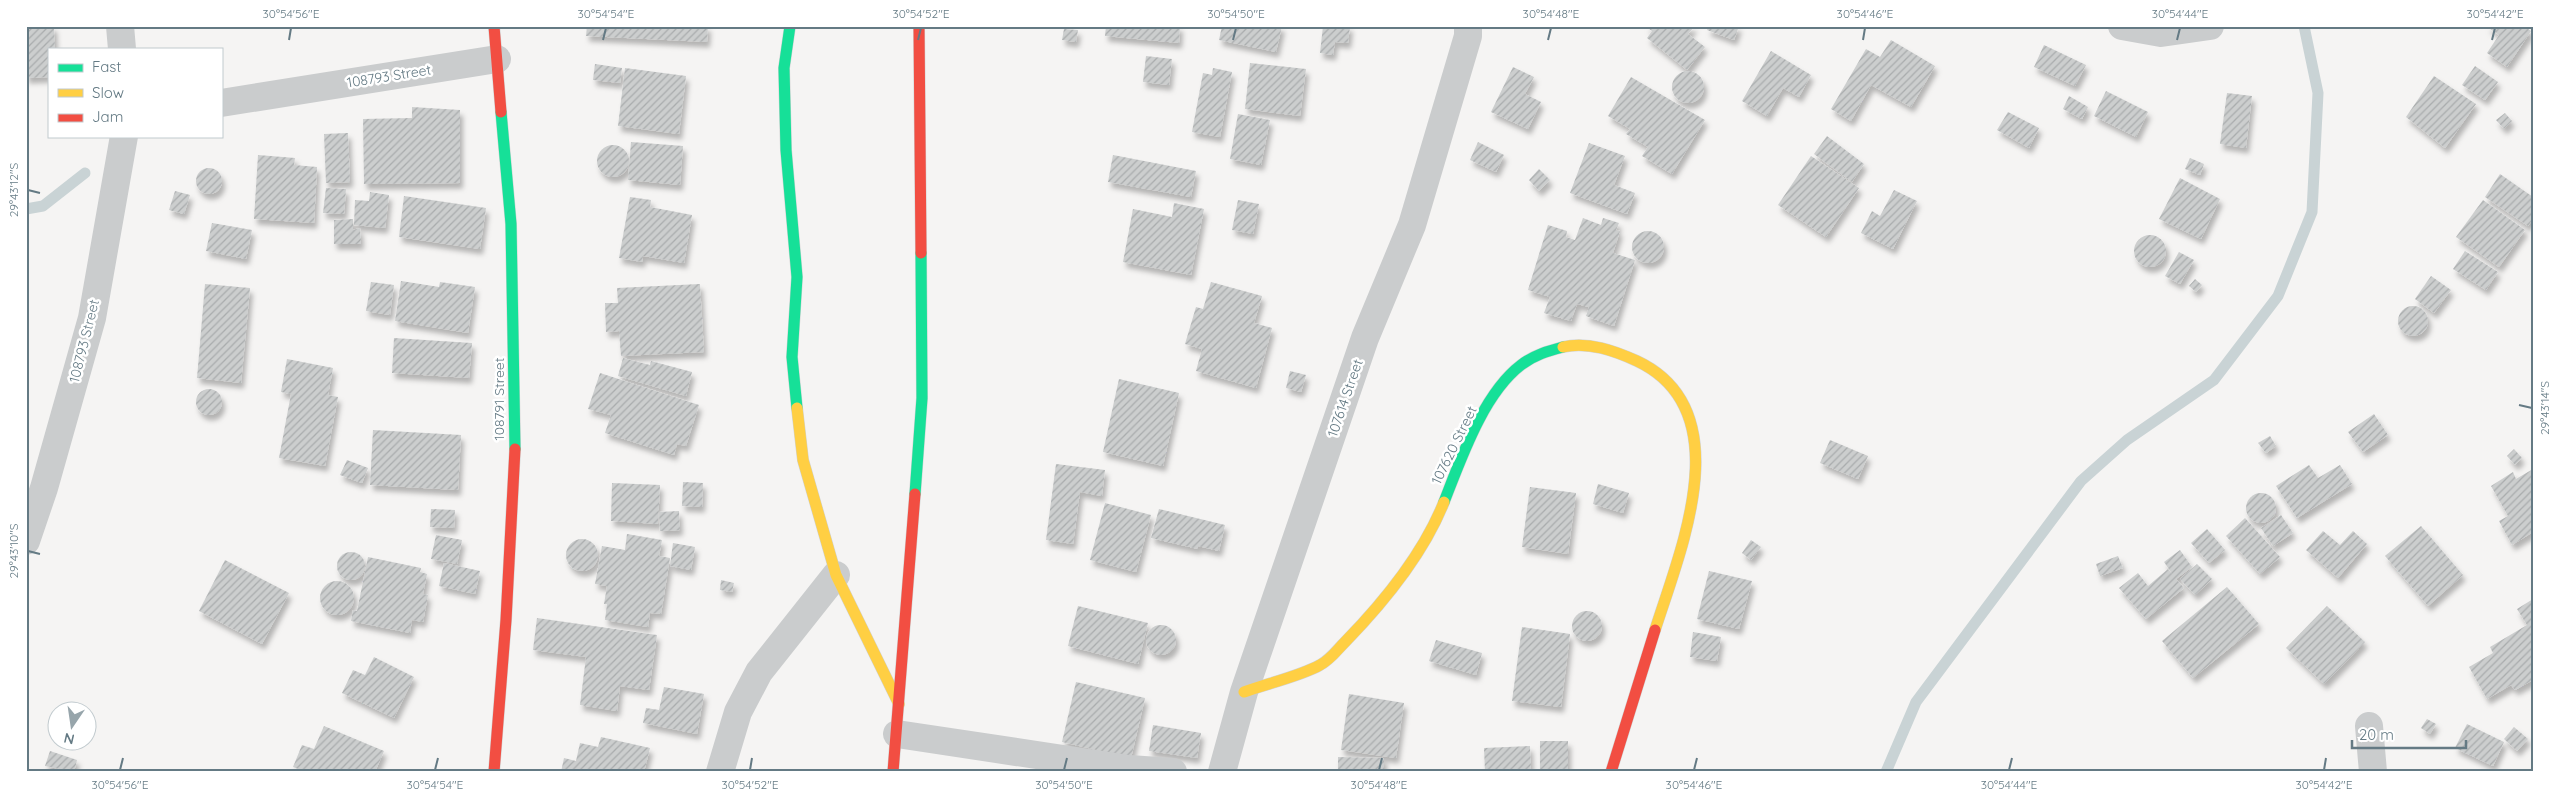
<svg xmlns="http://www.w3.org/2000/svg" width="2559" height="798" font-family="Quicksand,sans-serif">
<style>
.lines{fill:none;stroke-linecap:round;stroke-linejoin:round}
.stream{stroke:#c9d3d5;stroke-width:11}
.building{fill:url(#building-hatch);filter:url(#shadow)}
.fast-casing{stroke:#d0d2d2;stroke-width:12}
.slow-casing{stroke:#d0d2d2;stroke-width:12}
.jam-casing{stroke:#d0d2d2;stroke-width:12}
.street{stroke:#cacccd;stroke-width:28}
.fast{stroke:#16e098;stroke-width:11}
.slow{stroke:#ffcf43;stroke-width:11}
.jam{stroke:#f24e42;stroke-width:11}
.ticks{fill:none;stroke:#647a84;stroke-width:2}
.labels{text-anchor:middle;stroke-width:5;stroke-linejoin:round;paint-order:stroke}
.street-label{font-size:14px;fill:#647a84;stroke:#fff}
.neatline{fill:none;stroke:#647a84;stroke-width:2}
.ticks-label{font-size:12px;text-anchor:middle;fill:#647a84}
</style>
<defs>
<pattern id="building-hatch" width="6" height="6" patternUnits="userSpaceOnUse" patternTransform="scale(1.25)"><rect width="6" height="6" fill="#cccece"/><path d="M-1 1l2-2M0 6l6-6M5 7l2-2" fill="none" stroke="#a9acad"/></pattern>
<filter id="shadow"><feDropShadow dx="3" dy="5.5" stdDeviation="2.5" flood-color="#0004"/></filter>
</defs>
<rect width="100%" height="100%" fill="#f5f4f3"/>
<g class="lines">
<g class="stream">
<polyline points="26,209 43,206 85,173"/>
<polyline points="1886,772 1916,702 2081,481 2127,440 2214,380 2278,296 2312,212 2318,93 2304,26"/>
</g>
</g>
<g class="building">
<polygon points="26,26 54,26 55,49 49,49 49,77 26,78"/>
<polygon points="587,26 708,26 707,42 586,36"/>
<polygon points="1106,26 1180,26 1179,43 1105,36"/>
<polygon points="1222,26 1282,26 1276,52 1219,40"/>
<polygon points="1323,26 1350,26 1348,43 1335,42 1333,55 1320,53"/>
<polygon points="1645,26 1695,26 1688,34 1705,47 1687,70 1647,38 1652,31"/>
<polygon points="1709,26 1739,26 1734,40 1707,30"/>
<polygon points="2486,26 2524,26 2531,31 2507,67 2487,53 2499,35"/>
<polygon points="1064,29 1078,30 1076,42 1062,40"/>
<polygon points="1891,40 1935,66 1911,107 1871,85 1851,121 1831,109 1866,49 1880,57"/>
<polygon points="2044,45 2086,65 2075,86 2034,67"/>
<polygon points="1771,51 1811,75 1799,97 1783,88 1767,116 1742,101"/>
<polygon points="1146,56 1172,59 1169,85 1143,82"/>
<polygon points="1250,63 1306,69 1300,116 1245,109"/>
<polygon points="595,64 622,68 620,83 593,80"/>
<polygon points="2475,66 2498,82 2485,100 2462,85"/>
<polygon points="1513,67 1534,77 1525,94 1541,102 1528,129 1491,112"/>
<polygon points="625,68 686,76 679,134 618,126"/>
<polygon points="1213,68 1232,72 1220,137 1192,132 1203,73 1212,75"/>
<circle cx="1688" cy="87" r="16"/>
<polygon points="2434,76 2476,104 2445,148 2406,117"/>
<polygon points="1631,77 1705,120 1672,174 1642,156 1648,147 1626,134 1630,129 1608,116"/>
<polygon points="2106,91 2148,112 2136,137 2094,116"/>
<polygon points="2227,93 2252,96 2246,148 2220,144"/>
<polygon points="2069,96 2088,107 2082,119 2063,109"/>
<polygon points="412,107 460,110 460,183 364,184 363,119 412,118"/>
<polygon points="2008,112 2039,128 2029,148 1997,130"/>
<polygon points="2505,113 2512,121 2504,129 2496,120"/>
<polygon points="1238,114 1270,120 1261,165 1230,159"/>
<polygon points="348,133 350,182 326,183 324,134"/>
<polygon points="1827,136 1864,164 1852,182 1814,154"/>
<polygon points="631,142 683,146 680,185 628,180"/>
<polygon points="1478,142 1504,155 1496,172 1470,160"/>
<polygon points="1589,143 1625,156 1614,185 1635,193 1627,214 1570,193"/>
<circle cx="613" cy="161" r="16"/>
<polygon points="258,155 295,158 294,165 317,167 314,223 254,219"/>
<polygon points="1113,155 1196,171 1191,197 1108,182"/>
<polygon points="1811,156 1859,188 1826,237 1778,205"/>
<polygon points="2190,158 2204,164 2200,175 2185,169"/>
<circle cx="209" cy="181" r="13"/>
<polygon points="1539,169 1550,180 1539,191 1529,180"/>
<polygon points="2500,174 2533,197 2533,219 2528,226 2485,197"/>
<polygon points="2180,178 2220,199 2201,239 2159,219"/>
<polygon points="326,188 346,189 344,214 323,213"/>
<polygon points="1894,190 1917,201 1893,249 1861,233 1872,211 1880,216"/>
<polygon points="175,191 190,195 184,214 169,210"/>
<polygon points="370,192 389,195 385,228 354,225 355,200 369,201"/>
<polygon points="404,196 486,208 480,249 399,237"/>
<polygon points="630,197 651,200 650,207 692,215 684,263 643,256 642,262 619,258"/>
<polygon points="1238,200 1259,204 1253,234 1232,230"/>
<polygon points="2483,200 2525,230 2499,267 2456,237"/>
<polygon points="1174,203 1204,209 1191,275 1123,262 1133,209 1172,217"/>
<polygon points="1583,218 1601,225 1603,218 1619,223 1616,230 1620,231 1613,253 1635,260 1614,326 1586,316 1589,307 1577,304 1571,321 1544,313 1550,297 1528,290 1548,225 1567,231 1566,237 1575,240"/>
<polygon points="353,219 353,230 360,228 361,244 334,244 334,220"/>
<polygon points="212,223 252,230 246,259 206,251"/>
<circle cx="1648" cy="247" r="16"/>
<circle cx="2150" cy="251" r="16"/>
<polygon points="2465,251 2498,272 2486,290 2453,269"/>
<polygon points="2179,252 2194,260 2180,284 2165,276"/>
<polygon points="2431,276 2451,290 2434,313 2415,299"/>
<polygon points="2195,279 2202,285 2196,292 2189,286"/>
<polygon points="401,281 439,287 440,282 475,287 468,333 395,321"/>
<polygon points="371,282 394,285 390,315 366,311"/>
<polygon points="1211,282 1262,296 1254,323 1272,328 1256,388 1196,371 1202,349 1185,344 1196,307 1203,309"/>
<polygon points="205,284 250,288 241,383 197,378"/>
<polygon points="700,284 704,352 621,356 619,331 606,332 605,303 618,303 617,288"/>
<circle cx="2413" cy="321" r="15"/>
<polygon points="394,338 472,343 469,378 392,373"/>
<polygon points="623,358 650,365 651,361 692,372 686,396 618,376"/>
<polygon points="287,359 333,368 328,395 338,397 325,466 279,458 291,394 281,392"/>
<polygon points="1290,371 1306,375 1301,392 1286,388"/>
<polygon points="600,373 699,405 686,446 677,444 674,455 605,433 611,415 588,409"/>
<polygon points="1119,379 1179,393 1163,466 1103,452"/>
<circle cx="209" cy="402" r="13"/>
<polygon points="2374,414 2388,435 2363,452 2348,432"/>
<polygon points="373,430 461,435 458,490 370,485"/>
<polygon points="2270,436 2276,446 2266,453 2258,443"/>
<polygon points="1830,440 1868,456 1858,479 1820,463"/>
<polygon points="2514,449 2522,458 2515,465 2507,456"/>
<polygon points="347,460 368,468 362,483 340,475"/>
<polygon points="1056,464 1105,470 1102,496 1080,492 1073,544 1046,540"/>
<polygon points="2309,465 2318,478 2340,465 2352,484 2297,518 2276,486"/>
<polygon points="2533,469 2533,532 2512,545 2499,521 2508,516 2491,486 2513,472 2516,479"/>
<polygon points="683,482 703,483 702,507 682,506"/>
<polygon points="612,483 660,485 658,524 611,521"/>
<polygon points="1598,484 1629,493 1623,513 1593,504"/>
<polygon points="1530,487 1576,493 1568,554 1522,547"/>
<circle cx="2261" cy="508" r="15"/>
<polygon points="1105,503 1151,515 1136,572 1090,560"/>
<polygon points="431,509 455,510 454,528 430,527"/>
<polygon points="1159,509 1225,525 1219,551 1198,546 1198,549 1151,538"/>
<polygon points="679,511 680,530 660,531 659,512"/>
<polygon points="2281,515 2293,533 2273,546 2261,528"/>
<polygon points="2245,518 2280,557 2260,574 2226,536"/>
<polygon points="2421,526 2463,575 2428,606 2385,556"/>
<polygon points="2207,529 2225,550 2209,563 2191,543"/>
<polygon points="2323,531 2340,545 2353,531 2367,544 2338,578 2306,550"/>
<polygon points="627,534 662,540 659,556 670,558 661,614 650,613 648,627 605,620 607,604 604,604 607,586 595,584 602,546 625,550"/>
<polygon points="436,535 462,540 457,564 431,559"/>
<circle cx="582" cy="555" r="16"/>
<polygon points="1751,540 1761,547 1751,560 1742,553"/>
<polygon points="673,543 695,547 691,570 670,566"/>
<polygon points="2180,550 2192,567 2176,579 2184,588 2146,619 2119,588 2138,573 2148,586 2168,569 2173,575 2164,562"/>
<circle cx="351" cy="566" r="14"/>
<polygon points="2118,556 2123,568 2100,576 2096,564"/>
<polygon points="368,557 421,568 420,572 427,574 423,594 428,595 423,622 412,620 410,633 351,621 353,610 357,611"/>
<polygon points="225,560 289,593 262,644 199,611"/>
<polygon points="444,563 480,571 475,594 439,586"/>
<polygon points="2197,564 2212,579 2195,595 2180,579"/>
<polygon points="1709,571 1752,581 1739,629 1697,619"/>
<polygon points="721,580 734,583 732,592 720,590"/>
<circle cx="337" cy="598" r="17"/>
<polygon points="2227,587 2259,624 2193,678 2162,641"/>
<polygon points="2533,599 2533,680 2515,690 2511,685 2487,699 2469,667 2493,653 2490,647 2527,625 2517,609"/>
<polygon points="1078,606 1148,623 1138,664 1068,646"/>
<polygon points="2327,606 2365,642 2324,684 2286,648"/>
<circle cx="1587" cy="626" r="15"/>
<polygon points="537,618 657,635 649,690 620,686 617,711 580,705 586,657 533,650"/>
<circle cx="1161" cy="640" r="15"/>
<polygon points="1522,627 1570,634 1561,707 1512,701"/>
<polygon points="1693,632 1721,637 1717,661 1690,657"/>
<polygon points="1436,640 1482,653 1476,675 1429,661"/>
<polygon points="374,657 414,677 394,718 342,693 353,670 365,675"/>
<polygon points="1076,682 1145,698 1131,758 1062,742"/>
<polygon points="664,687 704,694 697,734 643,723 646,708 659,710"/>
<polygon points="1349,694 1404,703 1396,758 1341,750"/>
<polygon points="2427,719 2436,724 2430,734 2421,728"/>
<polygon points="2467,724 2504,742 2493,766 2455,748"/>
<polygon points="1153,725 1201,733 1197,758 1149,751"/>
<polygon points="324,726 384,751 375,772 306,772 293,767 302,745 314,749"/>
<polygon points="2514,727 2528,739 2517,751 2504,739"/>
<polygon points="601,737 650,748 644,772 561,772 564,758 576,761 580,743 598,747"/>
<rect x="1540" y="741" width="28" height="28"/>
<polygon points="1530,746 1531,772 1485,772 1484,748"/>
<polygon points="50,751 77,760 74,772 45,766"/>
<polygon points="1338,757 1384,758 1384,772 1338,772"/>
</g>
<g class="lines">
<g class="fast-casing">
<g id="fast">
<polyline points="790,26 784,68 786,150 797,277 792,357 797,408"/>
<polyline points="501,112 511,224 515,449"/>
<polyline points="915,494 922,398 921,253"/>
<path d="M1444,502C1461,459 1483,394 1521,365C1534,355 1548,351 1563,347"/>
</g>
</g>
<g class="slow-casing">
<g id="slow">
<path d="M1563,347C1588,341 1615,351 1637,361C1741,410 1680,551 1655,630"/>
<polyline points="797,408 803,460 836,575 899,704"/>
<path d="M1244,692C1265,684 1301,676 1320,665C1330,660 1337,650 1345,642C1384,602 1423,555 1444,502"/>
</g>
</g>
<g class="jam-casing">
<g id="jam">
<polyline points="494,26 501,112"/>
<polyline points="919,26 921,253"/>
<polyline points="494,772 506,620 515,449"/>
<polyline points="893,772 915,494"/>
<polyline points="1611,772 1655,630"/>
</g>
</g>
<g class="street">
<polyline points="120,26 122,49"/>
<polyline points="2122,26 2161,33 2210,26"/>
<polyline points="221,103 497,59"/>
<polyline points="26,541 44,488 92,318 124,136"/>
<polyline points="2369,726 2373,772"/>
<polyline points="897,734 1129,769 1173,772"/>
<polyline points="720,772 738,712 759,672 836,575"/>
<polyline points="1222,772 1244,692 1365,338 1412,225 1468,36 1468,26"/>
</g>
<use href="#fast" class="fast"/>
<use href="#slow" class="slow"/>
<use href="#jam" class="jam"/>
</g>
<path class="ticks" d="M289,40L291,28M603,40L606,28M918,40L921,28M1233,40L1236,28M1548,40L1551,28M1863,40L1865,28M2177,40L2180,28M2492,40L2495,28M28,190L40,193M2519,405L2532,408M28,551L40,554M120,770L123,758M435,770L438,758M750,770L752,758M1064,770L1067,758M1379,770L1382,758M1694,770L1697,758M2009,770L2012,758M2324,770L2326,758"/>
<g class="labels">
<g class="street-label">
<text transform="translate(389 76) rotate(-9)" y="5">108793 Street</text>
<text transform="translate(84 341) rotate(-76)" y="5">108793 Street</text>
<text transform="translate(1345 398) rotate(-71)" y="5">107614 Street</text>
<text transform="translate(499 399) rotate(-90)" y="5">108791 Street</text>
<text transform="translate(1454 445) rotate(-64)" y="5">107620 Street</text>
</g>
</g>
<rect width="2559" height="798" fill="none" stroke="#ffffff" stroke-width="55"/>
<rect x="48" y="48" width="175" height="90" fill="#ffffff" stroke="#c1cace"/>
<rect x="58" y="64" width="25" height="8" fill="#16e098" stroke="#c1cace"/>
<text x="92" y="72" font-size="15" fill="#647a84">Fast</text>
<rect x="58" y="89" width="25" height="8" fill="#ffcf43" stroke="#c1cace"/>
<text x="92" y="98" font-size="15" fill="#647a84">Slow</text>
<rect x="58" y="114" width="25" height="8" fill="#f24e42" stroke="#c1cace"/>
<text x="92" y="122" font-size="15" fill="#647a84">Jam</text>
<g transform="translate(72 726) rotate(193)"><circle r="24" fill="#ffffff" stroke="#c1cace"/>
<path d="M0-4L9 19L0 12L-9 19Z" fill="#97a5ab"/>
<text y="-8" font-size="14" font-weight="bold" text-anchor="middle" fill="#647a84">N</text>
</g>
<path d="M2352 740v8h114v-8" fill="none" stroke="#647a84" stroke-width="2.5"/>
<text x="2359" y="740" font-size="15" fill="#647a84" stroke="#ffffff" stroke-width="4" paint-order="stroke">20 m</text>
<rect x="28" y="28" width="2504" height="742" class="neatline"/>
<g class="ticks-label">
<text x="291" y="18">30°54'56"E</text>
<text x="606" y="18">30°54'54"E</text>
<text x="921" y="18">30°54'52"E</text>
<text x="1236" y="18">30°54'50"E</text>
<text x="1551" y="18">30°54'48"E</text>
<text x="1865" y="18">30°54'46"E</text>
<text x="2180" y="18">30°54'44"E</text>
<text x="2495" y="18">30°54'42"E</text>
<text transform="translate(14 190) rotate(-90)" y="4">29°43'12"S</text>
<text transform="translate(2545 408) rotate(-90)" y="4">29°43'14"S</text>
<text transform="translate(14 551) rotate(-90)" y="4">29°43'10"S</text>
<text x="120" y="789">30°54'56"E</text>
<text x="435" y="789">30°54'54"E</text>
<text x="750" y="789">30°54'52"E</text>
<text x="1064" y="789">30°54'50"E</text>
<text x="1379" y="789">30°54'48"E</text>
<text x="1694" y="789">30°54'46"E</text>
<text x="2009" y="789">30°54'44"E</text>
<text x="2324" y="789">30°54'42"E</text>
</g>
</svg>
